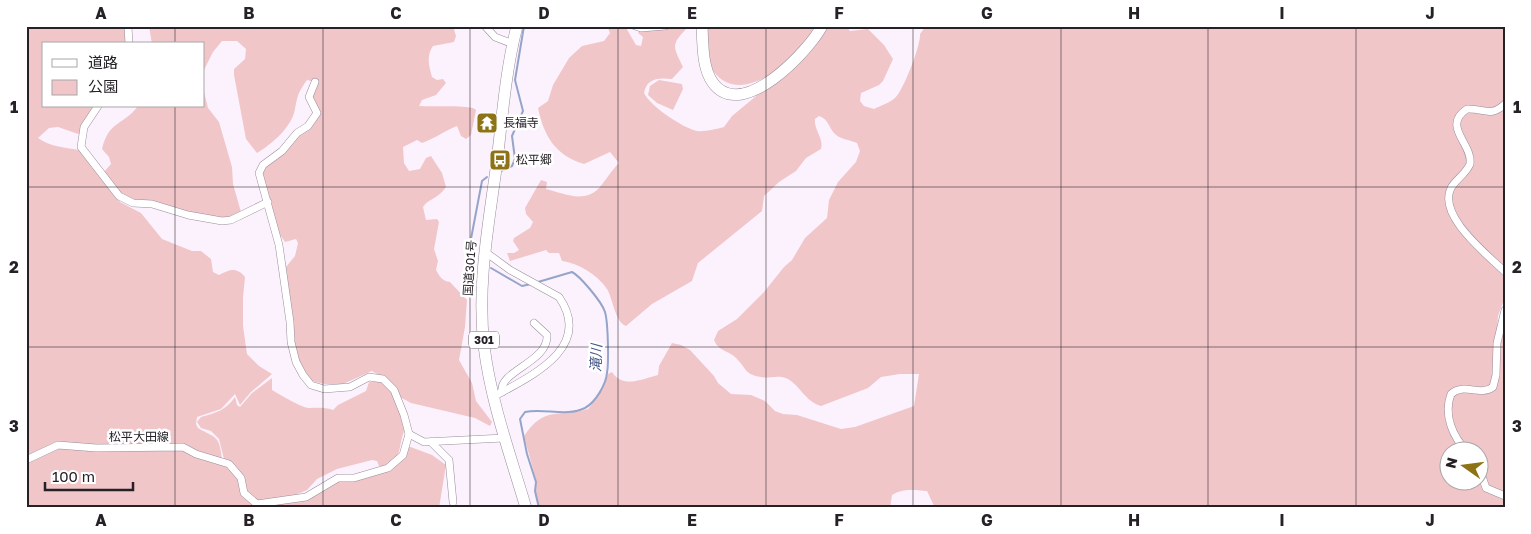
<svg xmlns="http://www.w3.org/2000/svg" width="1531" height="534" font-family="'Golos Text','Noto Sans JP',sans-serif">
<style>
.green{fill:#f0c6c9}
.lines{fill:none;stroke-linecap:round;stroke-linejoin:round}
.stream{stroke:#95a4c9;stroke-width:2}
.minor-casing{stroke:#988d9b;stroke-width:8}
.trunk-casing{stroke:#988d9b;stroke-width:12}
.minor{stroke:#fff;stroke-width:7}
.trunk{stroke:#fff;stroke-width:11}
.grid{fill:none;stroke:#262127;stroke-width:1;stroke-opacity:0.55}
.labels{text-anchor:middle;stroke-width:5;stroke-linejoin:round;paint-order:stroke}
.shield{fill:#fff;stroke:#676468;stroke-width:1}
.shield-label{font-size:11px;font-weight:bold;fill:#262127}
.poi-label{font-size:12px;fill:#262127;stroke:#fff;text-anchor:start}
.street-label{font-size:12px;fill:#262127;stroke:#fff}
.water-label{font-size:14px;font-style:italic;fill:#415487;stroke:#fff}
.neatline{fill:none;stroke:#262127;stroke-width:2}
.grid-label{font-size:16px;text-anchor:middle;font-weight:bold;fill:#262127}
</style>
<rect width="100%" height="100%" fill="#fcf2fe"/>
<g class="green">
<path d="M26,26H126L127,44H44V106H96L81,135L58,127L49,128L38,138C51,147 63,147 79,150L120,202L141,213L162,239L192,251H201L211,259L213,272L219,275C230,269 237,267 245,277L243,298V326L247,354L259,366L272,374L251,392L240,405L235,394L221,409L197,417L196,424L198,428C217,439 219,435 222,459L203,455L186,447L58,444L26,459Z"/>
<path d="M149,26H453L456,36L454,42L433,46C426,56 429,66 432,77L437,80L443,79L446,83L436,95L422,100L419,106C437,107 454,105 473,108L476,110L471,135L466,139L461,136L457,126C444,131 434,139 422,143L417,140L403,147L404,163L409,171L420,169L426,158L431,156L442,173L446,187C438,199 429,198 423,207L426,220L437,219L439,222L434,249L438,261L436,270C440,277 442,281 450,282L467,300L465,327L459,360L472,383L476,401L492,422L490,426L475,418L411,403L398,396L385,379L372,371L343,384H324L308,380L294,351L285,268L295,256L298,243L296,239L285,242L278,232L260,172L318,113L311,97L316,82L307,80C298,93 298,94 295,109C292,127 272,144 257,153L246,139L234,75V69L245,59L246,49L237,41H222L213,52L204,70V44H152Z"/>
<path d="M607,26H625L636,45L641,46L643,37L638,33L640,30L689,26C670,45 673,46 683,67L672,79C660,78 647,77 644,93C650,106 683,128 697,131C705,132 716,129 724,127L732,116L812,50L826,26H846L850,31L868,29L884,45L893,59L883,81L879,85L861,93L860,101L864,106L874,109C880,106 889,103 895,98C903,91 921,45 920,34L926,26H1505V99L1495,110L1469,107L1457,115L1468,153V164L1456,179L1447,207L1505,275V297L1498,316L1494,376L1490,387H1459L1446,411L1452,437L1464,451L1448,452V482H1478L1479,470L1488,493L1505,498V508H935L927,491C914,490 903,488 892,495L890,508H539L535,494L536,480L524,436C545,405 558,418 588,409L596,399L608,374L612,372C623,389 642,379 658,375L659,366L672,343L681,345L690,350L714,376L718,383L731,394L751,395L765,401L775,411L783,414L797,415L841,429L855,427L914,406L919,374H900L881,377L868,388L821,406C806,402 800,386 788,379C779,374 769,379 761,377C745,375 746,368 737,359C729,350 719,352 714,340L718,331L737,319L764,292L784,267L792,260L805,238L827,218L829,200L838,182L856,162L860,151L857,143C850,140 839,139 834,133C828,126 829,120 819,116L815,119C814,131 824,138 821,149L806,158L796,171L779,182L764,196L762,211L698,263L692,281L652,304L626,326C615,322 613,299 607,289C598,275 578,263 562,261L559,253H549L546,250L510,261L507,253H514L519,250L513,241L514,238L530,228L533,222L526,214L525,208L541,180L547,182L546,189C563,193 584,204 599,188C606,180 611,171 619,163L610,152L584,164C555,155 544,136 538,108L548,101L553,85L569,58L582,46L604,41L610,33Z"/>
<path d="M707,26H818C801,55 744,110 714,72C705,61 708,39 707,26Z"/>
<polygon points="659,80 682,84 683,89 673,110 657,103 648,95 650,86"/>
<path d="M204,92L208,108L219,122L232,167L233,184L241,212L226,219L125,199L103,173L111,164L109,157L102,149C109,120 123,126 138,106H204Z"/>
<path d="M1505,107V268C1490,257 1452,222 1451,203C1450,189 1464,176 1472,166L1458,131L1461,117L1471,111L1496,114Z"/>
<polygon points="1505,319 1505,494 1488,487 1479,462 1478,452 1470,451 1459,442 1450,410 1450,403 1456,392 1491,391"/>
<path d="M272,378V390C279,394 302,408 309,408C318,408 324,407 333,410L338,405L366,391L369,382H383L393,393L405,429C398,442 403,469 379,466L377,461L372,460L337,469L317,479L307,490L286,499L258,503L246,493L242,478L224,459L219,439L211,431L201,428L197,422L201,417C216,413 226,410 235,397L237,405L240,407L252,393Z"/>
<polygon points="58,446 181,447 223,461 235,474 251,503 302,500 335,481 376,474 408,446 432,455 446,465 439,508 26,508 26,461"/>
</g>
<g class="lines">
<g class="stream">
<polyline points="501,171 512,166 515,159 512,136 523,111 515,80 524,26"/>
<polyline points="475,256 471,250 470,244 482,181 487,177"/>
<polyline points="491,268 522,286 531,284"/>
<path d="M538,282L572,272C580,276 602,302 605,312C608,322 609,362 607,373C606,384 596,402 585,408C567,417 544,408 525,412L520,419L527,454L536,482L535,491L539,508"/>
</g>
<g class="minor-casing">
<g id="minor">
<polyline points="128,26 129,44"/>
<polyline points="485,26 495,37 513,44"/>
<polyline points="635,26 641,28 665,26"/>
<path d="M1505,104C1490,118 1484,108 1467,109C1441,126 1473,144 1470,164C1466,174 1456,179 1451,188C1437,216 1488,255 1505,272"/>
<polyline points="98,106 84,127 81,147 119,196 133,203 152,204 188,215 222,221 231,220 268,202"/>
<path d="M484,251L510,270L559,297C594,348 531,376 493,397"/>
<path d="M502,392C498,371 549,362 547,335L534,323"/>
<polyline points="409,434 424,442 504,438"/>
<polyline points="431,442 449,460 453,502"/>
<path d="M1468,452C1453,438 1443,415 1451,394C1464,382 1480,397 1493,387L1496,375L1497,343L1505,310"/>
<polyline points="26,460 58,445 96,448 183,447 196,454 229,464 241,478 244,493 257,504 306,497 338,478 354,478 388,468 403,455 409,434 404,415 394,390 383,379 369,377 350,387 324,389 311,385 303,375 296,362 291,342 290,322 279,245 259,173 263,165 282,151 297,133 308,126 317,113 309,97 315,82"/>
<polyline points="1478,465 1486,488 1505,496"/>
</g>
</g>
<g class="trunk-casing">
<g id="trunk">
<path d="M517,26C505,72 502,122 496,169C488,228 477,286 484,346C491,402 510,454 526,508"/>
<path d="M702,26C703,44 702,68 713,83C742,122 808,52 822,26"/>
</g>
</g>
<use href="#minor" class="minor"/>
<use href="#trunk" class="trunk"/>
</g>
<path class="grid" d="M175,26V44M323,26V508M470,26V508M618,26V508M766,26V508M913,26V508M1061,26V508M1208,26V508M1356,26V508M175,106V508M26,187H1505M26,347H1505"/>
<defs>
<g id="temple-square" transform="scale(1.125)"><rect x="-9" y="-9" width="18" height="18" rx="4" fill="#8d7216" stroke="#fff"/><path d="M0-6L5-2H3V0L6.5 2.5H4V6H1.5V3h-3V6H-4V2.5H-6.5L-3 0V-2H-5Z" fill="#fff"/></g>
<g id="bus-square" transform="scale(1.125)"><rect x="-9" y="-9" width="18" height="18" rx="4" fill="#8d7216" stroke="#fff"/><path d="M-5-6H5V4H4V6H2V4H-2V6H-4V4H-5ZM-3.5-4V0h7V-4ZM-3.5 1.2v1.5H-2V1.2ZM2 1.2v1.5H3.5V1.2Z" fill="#fff"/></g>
</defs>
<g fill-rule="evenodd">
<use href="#temple-square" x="487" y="123"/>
<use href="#bus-square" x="500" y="160"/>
</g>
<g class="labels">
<rect class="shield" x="469" y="331.5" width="30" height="17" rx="4"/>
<g class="shield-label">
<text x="484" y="344">301</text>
</g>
<g class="poi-label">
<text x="503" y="127">長福寺</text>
<text x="516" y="164">松平郷</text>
</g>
<g class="street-label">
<text transform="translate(470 268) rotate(-86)" y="4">国道301号</text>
<text x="139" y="441">松平大田線</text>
</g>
<g class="water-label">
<text transform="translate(596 358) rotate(-88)" y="5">滝川</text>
</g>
</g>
<rect width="1531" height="534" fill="none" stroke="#ffffff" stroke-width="55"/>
<rect x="42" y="42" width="162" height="65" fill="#ffffff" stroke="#a8a6a9"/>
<rect x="52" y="59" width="25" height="8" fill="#ffffff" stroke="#a8a6a9"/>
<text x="88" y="68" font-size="15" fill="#262127">道路</text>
<rect x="52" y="80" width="25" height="15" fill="#f0c6c9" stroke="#a8a6a9"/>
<text x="88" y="92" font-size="15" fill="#262127">公園</text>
<g transform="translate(1464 466) rotate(284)"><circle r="24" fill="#ffffff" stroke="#a8a6a9"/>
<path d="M0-4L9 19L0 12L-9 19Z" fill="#8d7216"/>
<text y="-8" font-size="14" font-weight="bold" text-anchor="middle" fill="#262127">N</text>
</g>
<path d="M45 482v8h88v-8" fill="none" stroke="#262127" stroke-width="2.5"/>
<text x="52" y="482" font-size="15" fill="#262127" stroke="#ffffff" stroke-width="4" paint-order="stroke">100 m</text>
<rect x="28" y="28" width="1476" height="478" class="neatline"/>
<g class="grid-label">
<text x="101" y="19">A</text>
<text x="249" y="19">B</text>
<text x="396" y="19">C</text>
<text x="544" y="19">D</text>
<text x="692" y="19">E</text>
<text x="839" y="19">F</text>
<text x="987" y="19">G</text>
<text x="1134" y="19">H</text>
<text x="1282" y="19">I</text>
<text x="1430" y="19">J</text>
<text x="14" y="113">1</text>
<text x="1517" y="113">1</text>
<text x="14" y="273">2</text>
<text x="1517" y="273">2</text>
<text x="14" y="432">3</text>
<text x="1517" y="432">3</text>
<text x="101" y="526">A</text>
<text x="249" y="526">B</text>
<text x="396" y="526">C</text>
<text x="544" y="526">D</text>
<text x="692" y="526">E</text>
<text x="839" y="526">F</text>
<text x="987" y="526">G</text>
<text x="1134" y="526">H</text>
<text x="1282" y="526">I</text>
<text x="1430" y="526">J</text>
</g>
</svg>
